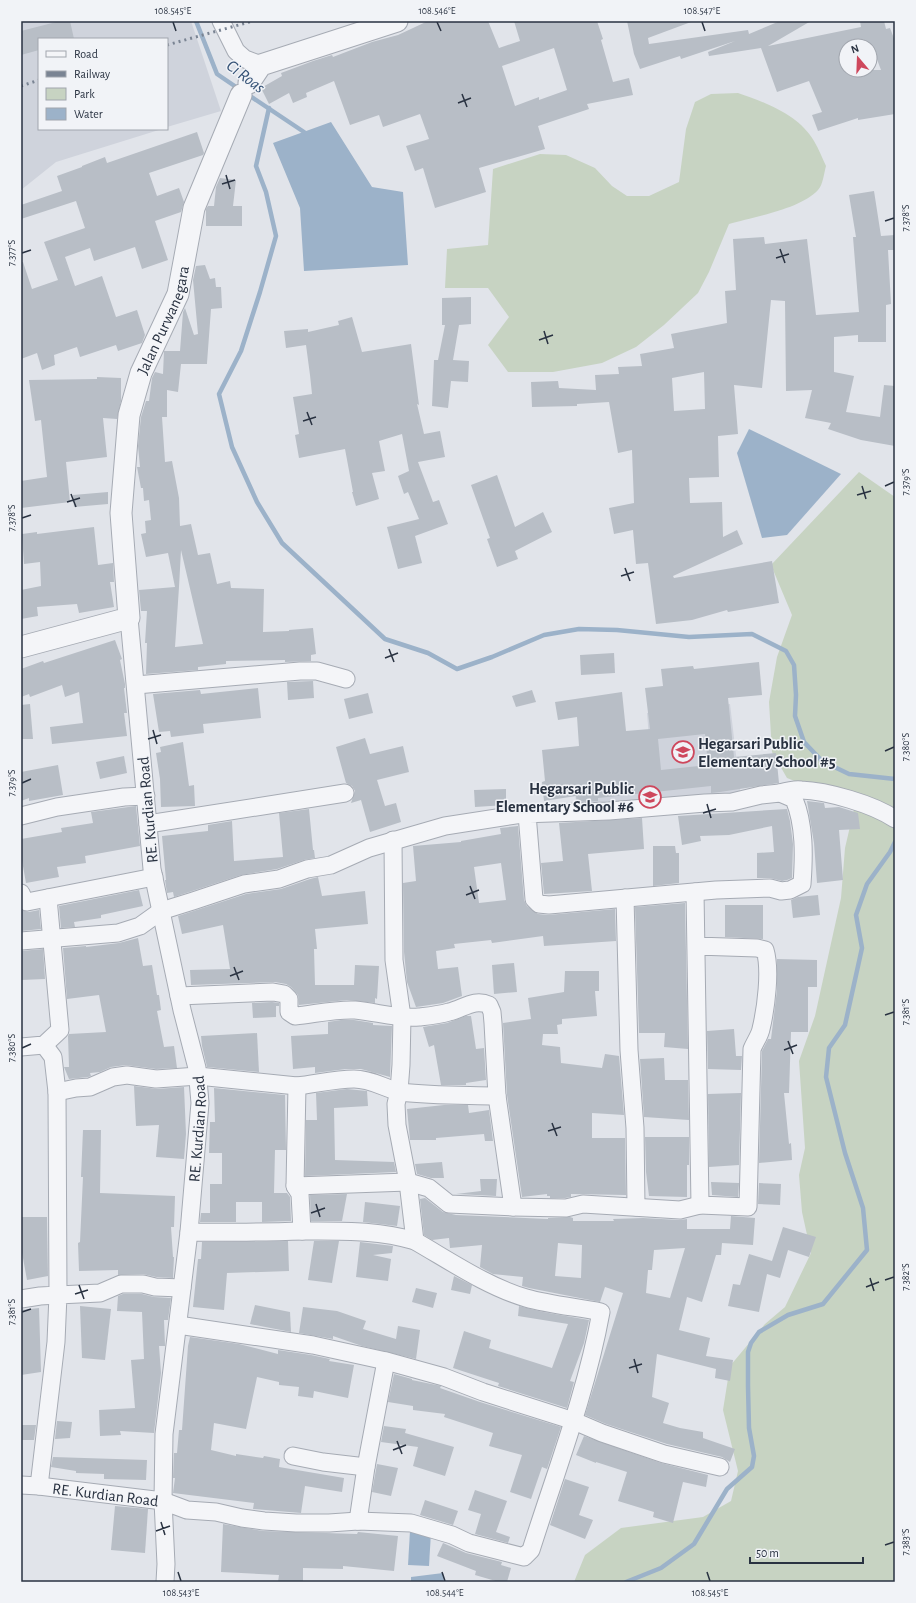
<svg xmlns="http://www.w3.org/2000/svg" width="916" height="1603" font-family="'Alegreya Sans',sans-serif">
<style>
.built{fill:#cfd3dc}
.green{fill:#c7d3c2}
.water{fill:#9cb2c9}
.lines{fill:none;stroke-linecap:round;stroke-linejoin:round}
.stream{stroke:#9cb2c9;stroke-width:4.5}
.building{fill:#b8bec6;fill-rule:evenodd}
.minor-casing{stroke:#a6abb4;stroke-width:19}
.tertiary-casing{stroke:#a6abb4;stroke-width:23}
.minor{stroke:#f4f5f8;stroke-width:17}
.tertiary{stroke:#f4f5f8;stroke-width:21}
.rail{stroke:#7a8493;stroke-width:3;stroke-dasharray:2 4;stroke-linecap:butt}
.ticks{fill:none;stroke:#293241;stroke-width:1.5}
.labels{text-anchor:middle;stroke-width:3;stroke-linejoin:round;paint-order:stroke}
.street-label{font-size:16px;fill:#293241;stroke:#f1f3f7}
.poi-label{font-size:16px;font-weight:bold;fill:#293241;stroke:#f1f3f7;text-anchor:start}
.water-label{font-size:17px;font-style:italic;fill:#335175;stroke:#f1f3f7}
.neatline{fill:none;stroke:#293241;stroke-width:1.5}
.ticks-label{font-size:10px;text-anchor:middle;fill:#293241}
</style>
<rect width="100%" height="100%" fill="#e1e4ea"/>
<g class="built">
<polygon points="21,21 191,21 221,111 167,127 167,39 39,39 39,129 162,129 56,162 21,190"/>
<polygon points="730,704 741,797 577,809 573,778 649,738 647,713"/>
</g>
<g class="green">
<path d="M738,93C765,102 799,115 814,141C819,149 822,158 826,166C824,173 823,185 818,190C801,209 753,217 729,224L709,272L698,293L664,325L636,347L602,363L553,372H508L488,345L509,317L488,288H445L447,249L488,245L493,169L540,154L566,155L595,168L612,186L627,196H649L679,182L686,129L695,102L711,94Z"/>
<polygon points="859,472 895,497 895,1582 574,1582 585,1555 621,1528 703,1517 731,1501 738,1471 723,1410 730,1366 765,1324 785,1307 811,1253 802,1212 799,1175 805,1148 799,1061 815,1016 841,898 845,848 855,805 787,778 772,752 769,702 777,657 792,615 771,565"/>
</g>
<g class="water">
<polygon points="331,122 372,187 403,192 408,265 304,271 300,208 273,143"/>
<polygon points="749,429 841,474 787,535 762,538 737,453"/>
<polygon points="410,1531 431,1532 429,1566 408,1565"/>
<polygon points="443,1573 444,1582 411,1582 411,1577"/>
</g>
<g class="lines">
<g class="stream">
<polyline points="196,21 217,74 239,89"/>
<polyline points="247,94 304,132"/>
<polyline points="269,108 256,166 266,192 276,236 260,292 241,351 219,394 232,447 257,502 282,543 385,639 428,653 457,669 492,657 544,635 579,629 617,630 689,637 752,634 786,651 794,665 796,695 795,716 804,742 822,761 849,774 895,779"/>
<polyline points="626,1582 661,1568 694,1544 727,1489 752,1467 754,1456 749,1428 748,1386 748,1352 751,1343 759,1332 788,1315 823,1304 867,1250 863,1208 845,1153 826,1077 829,1048 845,1025 862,948 856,915 867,884 890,852 895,842"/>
</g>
</g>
<g class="building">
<polygon points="60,21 70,21 74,39 39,39 39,50 21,55 21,31"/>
<path d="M428,21H488L499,48L520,41L514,21H597L603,39L601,40L613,82L629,78L633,95L587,104L589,109L538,126L545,149L479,168L486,192L435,208L423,168L415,171L406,146L429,139L420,114L383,127L379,115L350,125L334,81L306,93L307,97L293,103L289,93L269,104L261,88L282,76L281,73L313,61L332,55L333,57L372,42L398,35ZM554,48L567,90L539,100V97L515,106L502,66Z"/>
<path d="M627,21H690L691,22L648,38L649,44L748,30L749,34L780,21H811L768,46L861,27L860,21H884L886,29L890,28L895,41V114L858,120V118L818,131L812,115L822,112L809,81L777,92L761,48L709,56L708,52L735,41L681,59L680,56L640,69L634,54ZM846,46H872L881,70H846Z"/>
<polygon points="197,132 204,153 203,155 149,173 157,196 179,188 184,202 181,212 155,221 168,260 142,269 135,247 94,261 90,248 65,257 75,286 102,276 116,317 137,310 145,335 142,343 118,351 116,345 80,357 77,347 54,355 55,365 42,370 37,353 21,359 21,262 23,262 32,289 58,280 44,242 85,228 76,201 21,219 21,205 62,191 57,176 82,167 82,166 105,157 107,163"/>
<polygon points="220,178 236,180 233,206 242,206 242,226 206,226 206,209 208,206 214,206 216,187"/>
<path d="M874,191L881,236L895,235V250H888L891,304L886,305V342H858V335L834,337V372L854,376L846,412L880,417L884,385L895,386V446L861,440L828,429L831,423L805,418L812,390L786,391L785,301L771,300L762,388L734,385L738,434L718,436L719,477L689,478L690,503L722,502L723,537L737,530L743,544L673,576L674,578L772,561L779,603L728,612L727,610L692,620L656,624L648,563L636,564L633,530L614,534L609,508L634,503L632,450L618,453L609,402L577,404V406L532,407L531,382L558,381L559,388L596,390L595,375L619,374L618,367L642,366L640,354L674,348L671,334L727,323L725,291L736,290L733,239L764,237L765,244L807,239L816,315L859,312L853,237H856L849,195ZM704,372L705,409L674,411L672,378Z"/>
<path d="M205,265L210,279L215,278L216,287H221L222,308L211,309L207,363V364H181L178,392L167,390V417H162L165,462L172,461L179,498L180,526L191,524L198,555L210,553L217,584L230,581L231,588L264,589L263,632L289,631V630L313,628L316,654L311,655V661L285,662V660L226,661V664L198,667V670L146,674L147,643H145L147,611H141L139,590L175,587L168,553L146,557L141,534L146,533L145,521L151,520L149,500L144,501L143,488H141L137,467H140L138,446L141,417L146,401H149L152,378L155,372L163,374L164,351H180L183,312L185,308L194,335L198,334L193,280L196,266ZM181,550L203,644L175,647L179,587Z"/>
<polygon points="471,297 471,324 459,325 453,360 469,361 468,382 451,381 448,408 432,406 434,360 438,360 445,325 442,325 442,298"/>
<polygon points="352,317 362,352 411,344 419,405 417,404 424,434 440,431 445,457 418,462 433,502 439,500 448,524 415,536 422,563 398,569 387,527 419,519 408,492 404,494 398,476 409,471 402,434 379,441 385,471 372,473 379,499 356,506 352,492 353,492 345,449 299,458 295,435 299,434 293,397 312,394 310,375 306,345 286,348 284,331 308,329 308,332 339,325 338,321"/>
<polygon points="97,377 121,378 121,401 117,419 103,418 107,457 66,462 70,502 21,508 21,481 47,477 41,420 35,421 29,380 97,379"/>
<polygon points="497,475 515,527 543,512 552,532 515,551 518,559 497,567 487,539 490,538 471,485"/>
<polygon points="108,492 108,504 74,507 73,495"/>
<polygon points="94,527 98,565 113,563 114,582 110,582 114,607 79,613 77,604 37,607 38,616 21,619 21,590 41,586 40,562 24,564 22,534 37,532 37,534"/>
<polygon points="115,640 122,659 120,660 125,684 125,688 124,688 127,713 124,713 127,736 52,744 50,727 83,723 79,692 65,697 62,685 30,697 29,694 21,697 21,669 43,661 44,663"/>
<polygon points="614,653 615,673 581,675 580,655"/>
<path d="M759,662L762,695L728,698L734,757L776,753L779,783L720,792L711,793V786L598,798V801L577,802L576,796L544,801L542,782L545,781L542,750L579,746L577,717L558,720L555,702L622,692L626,731L650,729L645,688L663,686L661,669L693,666L694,669ZM705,734L708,765L661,770L658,739Z"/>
<polygon points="313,681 314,698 288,700 287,682"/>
<polygon points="258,688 261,718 203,724 204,733 171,737 170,731 159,732 153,694 200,690 201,694"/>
<polygon points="532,690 536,702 516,707 512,696"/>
<polygon points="368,693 373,713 349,719 344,699"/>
<polygon points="30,704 33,739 21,739 21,705"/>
<polygon points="365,738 370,754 403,746 409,772 377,780 385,806 396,803 401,822 370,832 361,800 351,803 355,791 352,786 346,783 336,747"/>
<polygon points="183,742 189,786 194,785 195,806 161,807 160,779 156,753 161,752 160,747"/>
<polygon points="124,756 127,773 100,779 96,762"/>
<polygon points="58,765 63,795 29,801 29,798 21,801 21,772"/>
<polygon points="506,789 506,805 475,807 474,790"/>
<polygon points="807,801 824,803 825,808 839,807 858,813 860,829 839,830 843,880 817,883 814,843"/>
<polygon points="136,806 140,846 85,856 86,863 57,867 59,877 26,883 21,855 21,839 62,832 61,828 93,823 91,812"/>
<polygon points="309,809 313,850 314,850 315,858 304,860 277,869 241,875 174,897 173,892 167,893 165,880 166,880 162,836 208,831 208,825 232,821 234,861 283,857 279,813"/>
<polygon points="787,809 790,821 793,844 792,878 787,880 782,881 770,878 757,878 757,853 774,852 772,826 729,835 700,836 701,841 682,845 678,816"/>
<polygon points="642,818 644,849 588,854 592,891 544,894 541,863 563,861 559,823"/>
<path d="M518,826L524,900L527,906L538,914L548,915L615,909L616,941L544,946L543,936L492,943L491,940L454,944L455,948L436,951L438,969L458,967L462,996L443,1003L416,1007L407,982L404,952L403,883L416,881L413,846L461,842V841L501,834L500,828ZM501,863L506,900L479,903L474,867Z"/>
<polygon points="653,846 675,846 676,853 679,853 679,883 653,886"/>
<polygon points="318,877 322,896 365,891 368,924 315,929 317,949 314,949 315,985 354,985 355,965 379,966 377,999 375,998 375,1003 347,1000 299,1005 298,995 291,987 286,984 275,982 191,985 190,970 230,969 223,925 182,934 178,916 246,894 281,889 310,879"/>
<polygon points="139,890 143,906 101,915 101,918 74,922 75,927 61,928 59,906"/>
<polygon points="818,895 820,915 793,918 791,900 798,897"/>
<polygon points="685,903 688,1049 664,1047 665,1033 639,1033 635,907"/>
<polygon points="725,905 763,905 763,939 725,937"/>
<polygon points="21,910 29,912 39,910 41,929 21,931"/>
<polygon points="138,938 143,966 152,965 157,995 159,995 161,1010 157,1011 164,1047 174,1046 177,1068 156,1069 126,1065 111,1067 100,1072 90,1073 91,1076 88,1077 69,1079 64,1067 69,1067 68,1036 69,1034 106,1032 99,995 67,999 63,948 86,946 86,947 119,943"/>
<polygon points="43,949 45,979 21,980 21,951"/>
<polygon points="777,959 817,960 817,987 808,987 808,1032 791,1032 789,1093 784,1093 789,1144 791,1143 792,1160 759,1163 762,1051 768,1039 771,1039 777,990"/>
<polygon points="514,963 517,992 494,994 492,965"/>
<polygon points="565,971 599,971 599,991 595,991 597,1016 562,1019 562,1024 557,1025 558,1034 543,1034 542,1045 560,1047 561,1063 602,1068 605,1054 619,1056 624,1115 592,1113 592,1138 625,1138 626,1195 571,1194 571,1197 565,1198 550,1198 550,1196 547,1196 547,1194 522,1197 507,1095 503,1023 531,1019 528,998 564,992"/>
<polygon points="272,1002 279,1003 279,1006 276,1006 276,1017 253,1018 252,1003"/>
<polygon points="466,1016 471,1016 476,1049 484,1048 486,1080 466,1083 466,1085 441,1085 434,1045 429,1047 423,1027 447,1023"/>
<polygon points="341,1020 354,1020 373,1023 373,1025 392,1026 390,1077 361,1069 346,1069 315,1073 315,1067 293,1069 291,1036 328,1034 328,1022"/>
<polygon points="734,1029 736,1056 742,1056 741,1070 708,1069 707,1031"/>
<polygon points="257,1033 259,1072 207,1067 202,1046 201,1036"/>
<polygon points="664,1058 665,1080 688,1080 689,1120 644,1117 640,1059"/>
<polygon points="134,1086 157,1089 184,1087 186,1134 184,1159 156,1157 159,1125 136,1126"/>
<polygon points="214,1088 285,1095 286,1150 275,1150 274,1193 287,1193 290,1197 291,1221 262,1222 262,1202 236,1202 236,1222 200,1222 201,1213 210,1213 210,1184 222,1184 222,1153 209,1153 210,1122 215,1122"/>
<polygon points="347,1089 367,1091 368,1106 334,1108 335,1160 394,1162 396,1172 305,1176 306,1120 317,1120 316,1093"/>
<polygon points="741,1093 739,1165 709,1167 708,1094"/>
<polygon points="444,1105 468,1105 469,1113 489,1110 493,1141 485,1141 484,1134 436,1138 436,1140 410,1140 407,1109"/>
<polygon points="83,1130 101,1130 100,1193 175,1196 174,1227 171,1227 173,1257 174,1257 173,1278 156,1277 143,1274 118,1275 118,1270 79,1271 78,1243 80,1242 83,1177 81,1177"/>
<polygon points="645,1137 689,1137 689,1165 687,1165 687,1197 649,1196 646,1172"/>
<polygon points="442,1162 444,1178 431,1178 417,1174 415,1164"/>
<polygon points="480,1179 497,1179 496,1196 456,1194 481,1191"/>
<polygon points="711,1182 739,1183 738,1197 712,1195"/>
<polygon points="759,1183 781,1184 780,1205 758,1204"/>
<polygon points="347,1194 342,1221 311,1221 310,1195"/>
<path d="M425,1198L443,1212L456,1215L548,1219V1218L570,1217L573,1218V1221H614L613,1219L643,1218L679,1220L687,1219V1229H730L731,1216L755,1218L753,1245L722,1243L721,1255H716L702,1302L687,1297L679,1330L710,1338L706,1356L733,1360L730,1381L715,1378L716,1369L657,1354L652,1397L669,1403L663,1423L680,1428L703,1432V1438L735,1449L730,1462L722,1457L667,1444L606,1424L585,1415L623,1293L605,1287L600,1302L529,1288L522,1286L523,1277L493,1274L480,1267L482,1245L450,1248L449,1238L432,1240L424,1235L420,1199ZM558,1243L582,1245L581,1278L555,1276ZM685,1248L670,1298L646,1293L648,1270H652L654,1250Z"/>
<polygon points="365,1202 400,1206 397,1226 363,1222"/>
<polygon points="21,1217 47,1217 48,1276 27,1280 21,1247"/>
<polygon points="783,1227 816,1237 809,1257 788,1250 780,1278 767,1274 759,1312 728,1306 733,1284 740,1285 749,1254 772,1261"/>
<polygon points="288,1241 289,1271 227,1273 224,1310 193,1307 198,1259 201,1259 202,1242"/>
<polygon points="314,1241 339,1241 332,1283 308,1280"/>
<polygon points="360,1242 393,1246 392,1253 373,1255 391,1259 388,1281 356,1277"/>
<polygon points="454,1276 472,1285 470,1294 451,1290"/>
<polygon points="416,1288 437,1293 433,1308 412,1302"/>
<polygon points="123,1294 142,1294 154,1297 171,1298 168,1320 164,1320 165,1346 159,1346 161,1373 154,1433 120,1431 121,1435 100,1436 99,1410 135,1408 131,1360 144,1359 142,1312 117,1311 118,1296"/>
<polygon points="255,1305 290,1312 291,1332 250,1324"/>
<polygon points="80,1306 111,1309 105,1360 82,1358"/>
<polygon points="519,1306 543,1312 589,1320 584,1343 570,1381 574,1382 567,1408 498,1386 499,1383 453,1368 464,1331 491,1340 489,1348 552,1368 568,1324 518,1316"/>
<polygon points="303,1307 337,1311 366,1321 363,1329 396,1339 398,1326 420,1330 416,1359 362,1346 333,1336 333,1339 299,1333"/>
<polygon points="39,1308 41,1372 21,1375 21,1310"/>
<polygon points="190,1337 239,1344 278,1354 278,1350 311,1355 330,1359 329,1361 354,1365 348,1398 314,1391 313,1398 298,1396 299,1387 279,1385 279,1382 257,1377 246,1429 214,1423 211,1450 236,1456 236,1454 263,1458 264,1456 280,1459 279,1467 344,1478 342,1492 305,1486 301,1513 253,1509 254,1503 173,1493 175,1478 173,1478 174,1453 177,1453 179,1430 182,1430 188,1346"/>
<polygon points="394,1374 412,1379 412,1380 441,1386 440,1388 480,1402 561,1427 547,1469 542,1467 531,1499 510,1492 522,1455 489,1446 493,1433 444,1417 445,1414 413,1410 413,1406 388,1402"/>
<polygon points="57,1421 72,1422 70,1438 55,1439"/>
<polygon points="21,1425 36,1425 34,1440 21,1440"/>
<polygon points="384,1426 406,1429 405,1433 454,1447 445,1476 413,1466 418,1447 381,1442"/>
<polygon points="584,1436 661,1463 708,1475 706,1487 683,1482 673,1523 653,1517 654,1512 618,1501 627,1472 596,1462 596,1463 576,1455"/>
<polygon points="53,1457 147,1460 146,1480 104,1479 104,1474 76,1473 76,1471 51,1467"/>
<polygon points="377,1464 398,1468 391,1496 372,1492"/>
<polygon points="565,1479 589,1487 579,1515 593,1520 585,1539 550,1525"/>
<polygon points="475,1490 507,1501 496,1532 510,1537 508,1543 475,1534 481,1514 468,1510"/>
<polygon points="425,1500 458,1511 453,1525 420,1515"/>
<polygon points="115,1506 148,1509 145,1553 111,1550"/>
<polygon points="223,1524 263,1531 357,1534 358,1532 398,1536 394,1571 343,1566 343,1569 303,1568 303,1582 278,1582 279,1575 221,1572"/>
<polygon points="443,1543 466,1553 502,1562 501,1565 511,1568 507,1582 499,1582 475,1575 476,1571 437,1556"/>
</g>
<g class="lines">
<g class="minor-casing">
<g id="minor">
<polyline points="221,21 236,51 245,59 261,65"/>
<polyline points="136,685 300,671 317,671 346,679"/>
<path d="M780,793C787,791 794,789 801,790C827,791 873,804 895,819"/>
<polyline points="21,816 57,807 124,797 146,796"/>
<polyline points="148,824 345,793"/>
<polyline points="393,840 394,960 402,1017 401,1065 399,1091 396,1104 397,1125 408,1182 415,1241"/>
<path d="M695,892L700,1205L748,1207L752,1049C755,1042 760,1035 761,1029C766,1008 771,970 765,950L757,948L696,946"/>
<polyline points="21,893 23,898 27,902 154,877"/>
<polyline points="625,898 629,1050 635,1128 636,1207"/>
<path d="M21,941L118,933L140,926L161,911L193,901L244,884L279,879L307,869L331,865L369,848L445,826L522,814L609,811L705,803L732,802L761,795L780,793L794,799C805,825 804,857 802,884L790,890L781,891L770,888L716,890L549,905L539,904L534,899L527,814"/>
<path d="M179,996L273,992L284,994L289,999V1012L295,1016C315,1014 335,1009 355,1010C377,1012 397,1019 419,1017C428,1016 439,1015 449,1012C463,1009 474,998 489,1005L492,1012L493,1023L497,1096C465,1095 433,1096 401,1092C385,1089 372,1079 354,1079C335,1079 316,1084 297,1086"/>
<polyline points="21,1047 44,1045 60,1030 48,898"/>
<polyline points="57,1092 76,1088 90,1087 113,1077 127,1075 156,1079 198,1076 297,1086 295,1186 408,1182 429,1188 449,1204 513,1207 566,1208 583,1204 680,1210 700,1205"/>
<polyline points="497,1096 513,1207"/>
<polyline points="295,1186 300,1194 302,1231"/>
<polyline points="21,1299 40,1296 58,1295 57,1092 53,1057 44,1045"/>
<polyline points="178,1325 313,1345 386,1361 444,1377 483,1392 574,1421 602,1433 664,1454 720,1467"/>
<polyline points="293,1456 323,1462 366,1467"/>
<path id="s1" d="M21,1485L39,1486L163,1501L164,1434L189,1232L200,1103L197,1068L182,1010L152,869L129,618"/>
<polyline points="39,1486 56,1342 58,1295 100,1293 121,1284 143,1284 155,1287 182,1288"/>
<polyline points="358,1521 366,1467 386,1361"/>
<path d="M165,1582L166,1564L163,1501L187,1510L216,1512L242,1518L264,1521L296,1523H329L358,1521L411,1523L452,1535L469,1543L524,1557L531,1550C556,1471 586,1394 601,1312C576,1307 551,1305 526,1298C488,1287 450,1261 415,1241C380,1230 343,1231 306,1231C267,1232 228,1233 189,1232"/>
</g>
</g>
<g class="tertiary-casing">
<g id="tertiary">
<polyline points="249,83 261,65 397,21"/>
<path id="s2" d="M21,647L129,618L121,513L129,415L141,373L178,294L194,208L241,95"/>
</g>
</g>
<use href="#minor" class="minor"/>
<use href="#tertiary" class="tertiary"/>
<g class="rail">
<polyline points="167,45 253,21"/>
<polyline points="21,86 39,80"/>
</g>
</g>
<path class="ticks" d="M173,22L176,31M437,22L441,31M702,22L705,31M462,94L467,107M458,103L471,98M226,175L230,189M222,184L235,180M885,221L894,218M780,249L785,263M22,253L31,250M776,258L789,254M544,331L548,344M539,340L553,335M307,412L312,425M303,421L316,417M862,486L866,499M885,486L894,482M71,494L76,507M857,495L871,491M67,502L80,498M22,518L31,515M625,568L630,581M621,576L634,572M389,649L394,662M385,658L398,653M153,730L157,744M148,739L161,735M885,751L894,747M22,783L31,779M707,804L711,818M703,813L716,809M470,886L475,899M466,895L479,890M234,967L239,980M230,976L243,971M885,1015L894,1012M788,1041L793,1054M22,1048L31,1044M784,1050L797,1045M552,1123L557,1136M548,1131L561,1127M316,1204L320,1217M311,1213L325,1208M870,1278L874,1291M885,1280L894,1277M79,1285L84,1299M866,1287L879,1282M75,1294L88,1290M22,1312L31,1309M634,1359L638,1373M629,1368L642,1364M397,1441L402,1454M393,1450L406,1445M161,1522L165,1535M156,1531L170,1526M885,1545L894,1542M178,1572L181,1581M442,1572L445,1581M707,1572L710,1581"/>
<defs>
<g id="school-ring" transform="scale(1.15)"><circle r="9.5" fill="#f1f3f7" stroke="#ce475c" stroke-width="1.5"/><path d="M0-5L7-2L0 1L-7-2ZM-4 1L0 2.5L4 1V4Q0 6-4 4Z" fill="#ce475c"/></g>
</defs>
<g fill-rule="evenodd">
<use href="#school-ring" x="683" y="752"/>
<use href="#school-ring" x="650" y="797"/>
</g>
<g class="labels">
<g class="street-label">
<text dy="6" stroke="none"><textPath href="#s2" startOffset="417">Jalan Purwanegara</textPath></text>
<text transform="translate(147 810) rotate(-95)" y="6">RE. Kurdian Road</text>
<text dy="6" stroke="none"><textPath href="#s1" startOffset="517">RE. Kurdian Road</textPath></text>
<text dy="6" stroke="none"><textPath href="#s1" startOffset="85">RE. Kurdian Road</textPath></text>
</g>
<g class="poi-label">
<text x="698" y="749">Hegarsari Public<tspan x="698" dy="18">Elementary School #5</tspan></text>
<text x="634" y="794" text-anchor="end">Hegarsari Public<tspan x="634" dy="18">Elementary School #6</tspan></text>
</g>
<g class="water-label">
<text transform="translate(246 76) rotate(37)" y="6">Ci Roas</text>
</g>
</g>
<rect width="916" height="1603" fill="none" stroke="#f1f3f7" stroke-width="44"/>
<rect x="38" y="38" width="130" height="92" fill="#f1f3f7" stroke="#a1a6ae"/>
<rect x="46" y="51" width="20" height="6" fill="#f4f5f8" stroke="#a1a6ae"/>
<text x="74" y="58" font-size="12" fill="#293241">Road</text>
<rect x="46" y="71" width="20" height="6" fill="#7a8493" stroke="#a1a6ae"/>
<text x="74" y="78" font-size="12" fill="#293241">Railway</text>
<rect x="46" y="88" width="20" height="12" fill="#c7d3c2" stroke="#a1a6ae"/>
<text x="74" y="98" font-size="12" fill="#293241">Park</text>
<rect x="46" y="108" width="20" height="12" fill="#9cb2c9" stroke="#a1a6ae"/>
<text x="74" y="118" font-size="12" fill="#293241">Water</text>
<g transform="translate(858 58) rotate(341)"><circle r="19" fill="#f1f3f7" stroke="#a1a6ae"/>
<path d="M0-3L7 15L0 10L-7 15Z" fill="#ce475c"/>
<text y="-6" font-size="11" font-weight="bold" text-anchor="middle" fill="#293241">N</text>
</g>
<path d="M750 1557v6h113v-6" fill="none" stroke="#293241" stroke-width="2"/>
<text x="756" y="1557" font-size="12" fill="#293241" stroke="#f1f3f7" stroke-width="3" paint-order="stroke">50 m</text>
<rect x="22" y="22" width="872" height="1559" class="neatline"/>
<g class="ticks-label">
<text x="173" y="14">108.545°E</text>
<text x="437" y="14">108.546°E</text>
<text x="702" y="14">108.547°E</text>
<text transform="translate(905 218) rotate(-90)" y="4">7.378°S</text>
<text transform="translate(11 253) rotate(-90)" y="4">7.377°S</text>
<text transform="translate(905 482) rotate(-90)" y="4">7.379°S</text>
<text transform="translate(11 518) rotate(-90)" y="4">7.378°S</text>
<text transform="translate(905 747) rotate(-90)" y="4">7.380°S</text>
<text transform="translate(11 783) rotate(-90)" y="4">7.379°S</text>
<text transform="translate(905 1012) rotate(-90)" y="4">7.381°S</text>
<text transform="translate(11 1048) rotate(-90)" y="4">7.380°S</text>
<text transform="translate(905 1277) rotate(-90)" y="4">7.382°S</text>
<text transform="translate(11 1312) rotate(-90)" y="4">7.381°S</text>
<text transform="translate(905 1542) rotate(-90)" y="4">7.383°S</text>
<text x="181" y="1596">108.543°E</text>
<text x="445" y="1596">108.544°E</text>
<text x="710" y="1596">108.545°E</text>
</g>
</svg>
